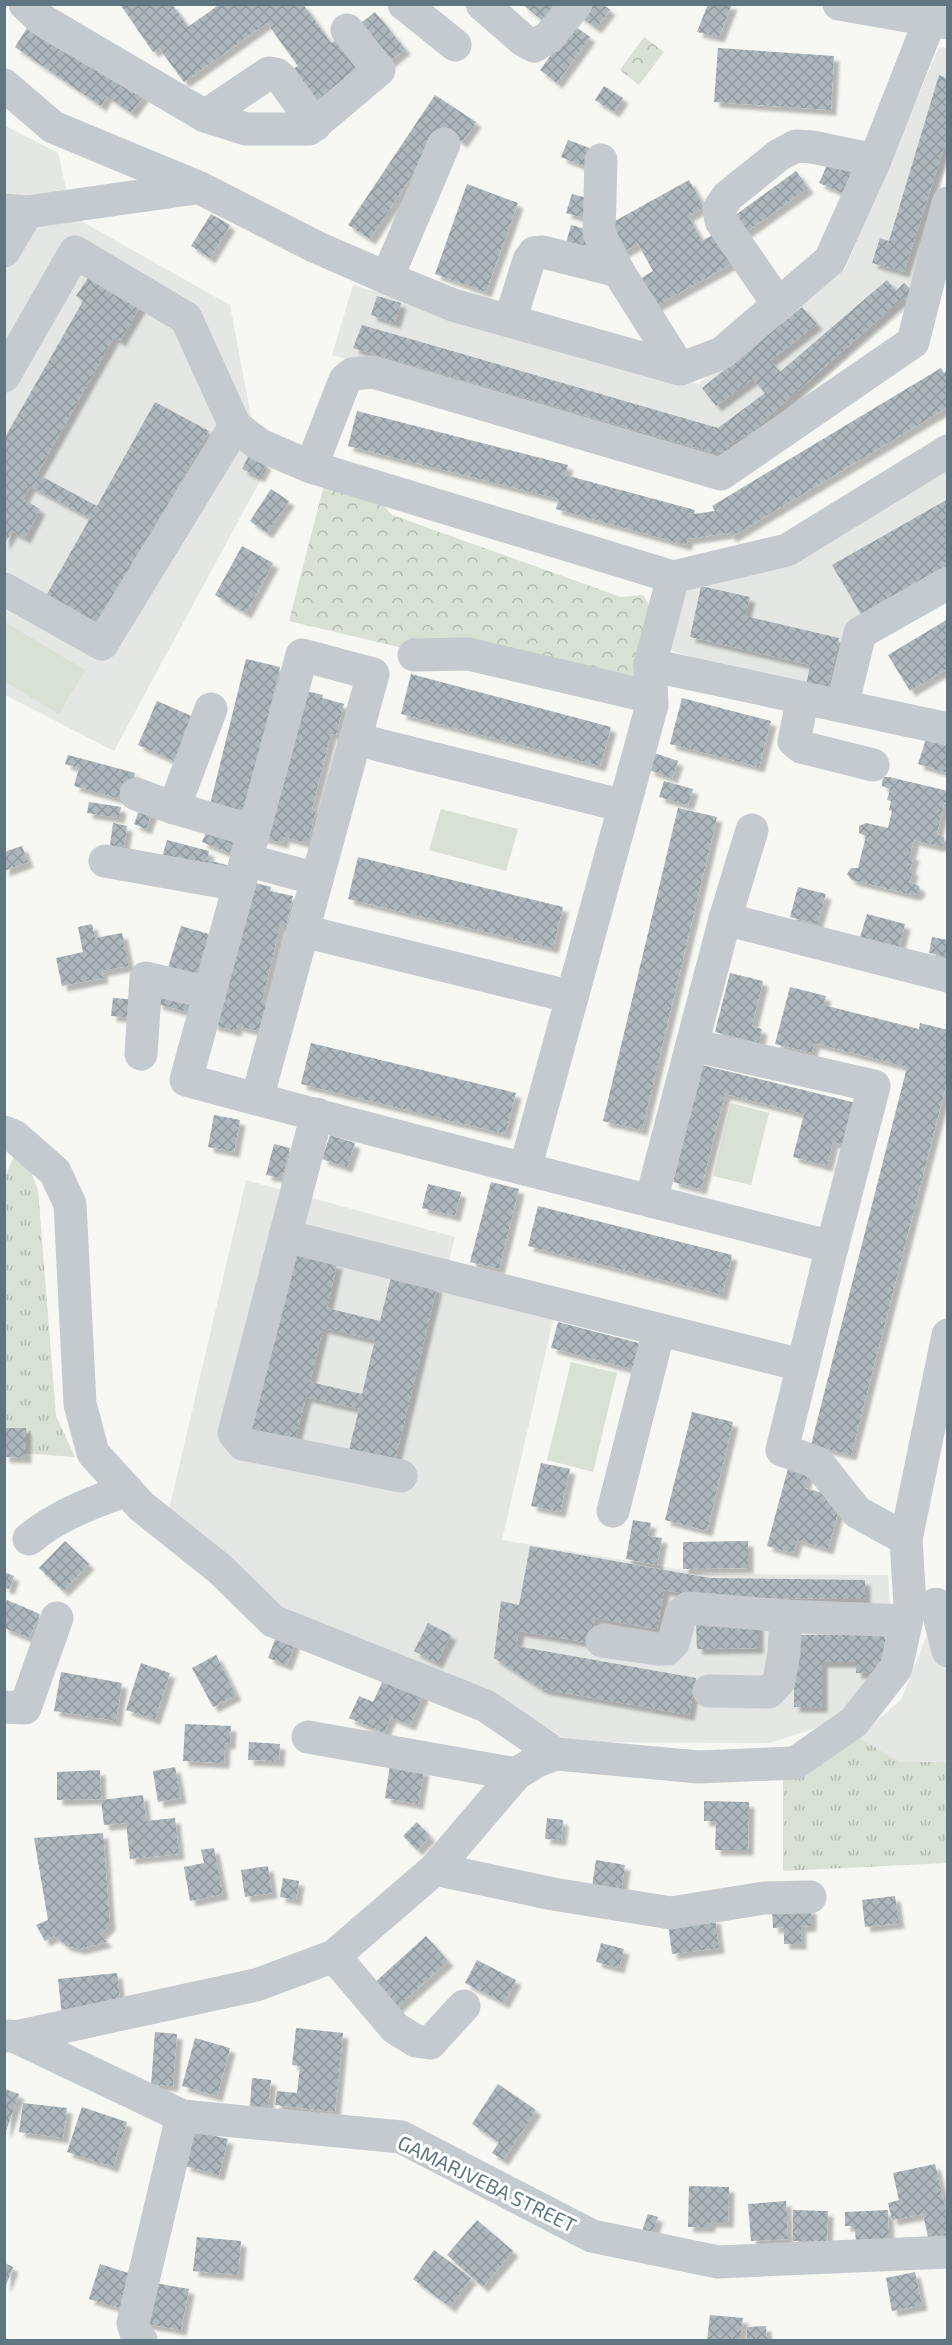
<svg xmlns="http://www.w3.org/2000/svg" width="952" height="2345" font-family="'Exo 2',sans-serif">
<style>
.built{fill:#e5e7e5}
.grass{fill:url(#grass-tufts)}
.park{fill:url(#park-crowns)}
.garden{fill:#d9e0d4}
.building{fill:url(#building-cross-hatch);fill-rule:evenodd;filter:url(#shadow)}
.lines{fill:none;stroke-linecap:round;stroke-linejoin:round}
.minor{stroke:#c4cacd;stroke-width:33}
.labels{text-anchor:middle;stroke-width:6;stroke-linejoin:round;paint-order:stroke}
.street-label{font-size:20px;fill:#5f7582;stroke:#fff}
</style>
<defs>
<pattern id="grass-tufts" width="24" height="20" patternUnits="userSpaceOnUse" patternTransform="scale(1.5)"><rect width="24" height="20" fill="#d9e0d4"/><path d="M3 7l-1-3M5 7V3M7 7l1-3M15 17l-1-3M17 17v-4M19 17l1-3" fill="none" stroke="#b3bab1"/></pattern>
<pattern id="park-crowns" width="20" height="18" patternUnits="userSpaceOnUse" patternTransform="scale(1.5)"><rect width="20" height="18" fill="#d9e0d4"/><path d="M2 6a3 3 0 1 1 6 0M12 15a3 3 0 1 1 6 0" fill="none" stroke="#b3bab1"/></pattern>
<pattern id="building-cross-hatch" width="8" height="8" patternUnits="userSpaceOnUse" patternTransform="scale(1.5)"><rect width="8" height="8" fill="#adb7bc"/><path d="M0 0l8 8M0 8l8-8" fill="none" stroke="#90999e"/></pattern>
<filter id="shadow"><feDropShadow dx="5.5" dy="5.5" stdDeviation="1.5" flood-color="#0004"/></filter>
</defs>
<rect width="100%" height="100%" fill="#f7f7f4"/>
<g class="built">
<polygon points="939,47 947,48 947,163 909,307 732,458 706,464 332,355 353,285 698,384 845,269"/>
<polygon points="4,125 58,153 72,216 230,305 251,417 268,466 114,751 5,695"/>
<polygon points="947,458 947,578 855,631 834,697 668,650 687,581"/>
<polygon points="246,1180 455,1237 448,1265 558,1299 502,1540 707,1574 888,1575 894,1663 840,1720 770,1743 570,1742 481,1687 282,1613 168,1514"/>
<polygon points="933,1620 947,1621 947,1762 900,1762 858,1737 901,1700"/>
</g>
<g class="grass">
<polygon points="15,1154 27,1161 38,1190 56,1416 75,1457 5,1452 4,1179"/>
<polygon points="858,1737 900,1762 947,1762 947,1863 783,1871 783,1778"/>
</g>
<g class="park">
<polygon points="644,37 664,52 639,85 620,70"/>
<polygon points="325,481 376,497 392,515 621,597 643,595 651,609 636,683 411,650 289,621"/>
</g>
<g class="garden">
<polygon points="5,622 85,670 59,714 5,682"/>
<polygon points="441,809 518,829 506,871 429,850"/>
<polygon points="731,1103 769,1113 751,1185 713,1176"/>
<polygon points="571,1362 617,1373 593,1472 547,1460"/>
</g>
<g class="building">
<polygon points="120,4 172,4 188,27 220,4 303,4 331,43 336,40 360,74 318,104 293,69 298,66 267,23 184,82 159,48 153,52"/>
<polygon points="522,4 557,4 544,22"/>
<polygon points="586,4 603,4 610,10 596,28 578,15"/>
<polygon points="708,4 732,4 719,37 697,32"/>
<polygon points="375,12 405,49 387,64 356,27"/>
<polygon points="573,25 590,37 557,83 540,70"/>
<polygon points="27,28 52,45 58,36 144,95 131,113 107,96 101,106 15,47"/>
<polygon points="718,48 834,56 831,110 714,102"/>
<polygon points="939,75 948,79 948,135 904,272 872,263 880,238 889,241"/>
<polygon points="604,86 623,98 614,112 595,100"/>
<polygon points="435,95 476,122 462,142 443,129 370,239 348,225"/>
<polygon points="568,140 598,151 591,169 561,157"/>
<polygon points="829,161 854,173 845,194 819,183"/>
<polygon points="796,171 808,188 742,235 730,219"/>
<polygon points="689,180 704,207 688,216 702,241 716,233 733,263 654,307 638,280 653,271 638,244 621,253 606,226"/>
<polygon points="467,184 518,203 486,292 435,274"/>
<polygon points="572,194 594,200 588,219 566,213"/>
<polygon points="211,214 230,225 210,258 191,246"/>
<polygon points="571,225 592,231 586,250 566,243"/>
<polygon points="90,275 142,304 120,341 114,337 37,474 97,506 155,402 209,431 99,627 46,596 90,518 30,486 23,499 40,509 25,538 12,531 4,545 4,439 83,301 76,296"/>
<polygon points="887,280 896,291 904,283 920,297 910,306 903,298 763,421 765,424 753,432 729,444 726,451 711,452 353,348 362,325 718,428 765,393 753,379 716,406 702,388 802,307 817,324 770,361 780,372"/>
<polygon points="377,296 401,303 395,323 371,315"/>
<polygon points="941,368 944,373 948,368 948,407 731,537 729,533 688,539 686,545 556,509 559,499 348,446 357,411 568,465 565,475 695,510 694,514 715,511 712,506"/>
<polygon points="249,455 266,464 259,477 242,469"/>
<polygon points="271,489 289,501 267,533 250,521"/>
<polygon points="948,499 948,565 861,614 832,565"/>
<polygon points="242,546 273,563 246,613 215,595"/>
<polygon points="701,586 750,597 745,616 839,638 827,690 806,686 810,665 690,637"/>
<polygon points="948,619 948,668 910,691 888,655"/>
<polygon points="246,659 280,667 243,818 209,809"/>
<polygon points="411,674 611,727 600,766 401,714"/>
<polygon points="298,689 323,695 322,698 344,704 336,735 331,734 312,809 316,810 308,843 284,837 283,843 260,837"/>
<polygon points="682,698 771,721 759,767 670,744"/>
<polygon points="157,701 194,717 174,761 138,745"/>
<polygon points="926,739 948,745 948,773 918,764"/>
<polygon points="654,753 678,761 672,778 649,770"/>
<polygon points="68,755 135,773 128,801 74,786 79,768 65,764"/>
<polygon points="884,777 889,777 948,791 948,804 944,803 937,834 944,837 944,842 942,846 937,846 914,840 910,855 914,855 910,869 913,870 910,882 919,886 920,890 917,894 913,895 852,880 847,874 851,868 858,868 866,836 859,833 859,826 866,823 888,828 892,811 889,810 891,801 887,800 890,789 882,786 882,781"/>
<polygon points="664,781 693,789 688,805 659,797"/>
<polygon points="143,800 155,805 146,829 134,824"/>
<polygon points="89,802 121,807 119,818 87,813"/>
<polygon points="678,808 717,817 642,1130 603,1121"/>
<polygon points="113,823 127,826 123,854 109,852"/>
<polygon points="209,826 236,837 229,853 202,842"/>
<polygon points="167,840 209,851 207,860 227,865 223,878 161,861"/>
<polygon points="22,846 28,862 4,871 4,852"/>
<polygon points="358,857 563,907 553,948 348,899"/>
<polygon points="247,881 271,887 270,891 293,896 286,927 280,926 262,1001 267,1003 261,1032 237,1026 236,1031 212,1025"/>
<polygon points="798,887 826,894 817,924 790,917"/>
<polygon points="867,914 905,924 898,952 859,941"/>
<polygon points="92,924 95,938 122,933 129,966 102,971 103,978 62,986 56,958 83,952 78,927"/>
<polygon points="181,926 209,934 194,983 166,974"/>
<polygon points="932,937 948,940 948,957 929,953"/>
<polygon points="730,973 763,981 752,1026 762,1029 759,1043 715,1032"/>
<polygon points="161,987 195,997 191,1013 157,1004"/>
<polygon points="790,987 826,996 823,1005 919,1029 920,1023 948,1030 948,1078 851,1455 811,1445 907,1067 814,1043 812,1053 775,1044"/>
<polygon points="113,998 140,1000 138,1018 111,1016"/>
<polygon points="311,1043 516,1093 505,1134 301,1084"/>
<polygon points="702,1065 856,1103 845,1146 833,1142 827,1166 793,1157 804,1114 725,1094 701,1189 673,1182"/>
<polygon points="214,1115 240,1120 234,1152 208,1147"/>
<polygon points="330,1135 355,1143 347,1167 322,1159"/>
<polygon points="274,1144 290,1148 282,1178 266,1175"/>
<polygon points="491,1182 519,1189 499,1269 470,1262"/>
<polygon points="428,1184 461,1192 455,1216 422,1208"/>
<polygon points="538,1206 732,1255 722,1295 528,1246"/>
<path d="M286,1251L337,1264L327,1308L380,1321L391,1277L437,1287L393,1469L347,1458L359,1409L306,1397L294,1445L242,1433ZM323,1328L375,1340L362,1394L310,1382Z"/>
<polygon points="558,1322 646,1345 639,1371 551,1348"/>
<polygon points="692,1412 733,1422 707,1531 665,1520"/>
<polygon points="4,1428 26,1428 26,1458 4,1457"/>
<polygon points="541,1463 570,1469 560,1512 531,1506"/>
<polygon points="789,1465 809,1471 804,1488 842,1498 828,1549 797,1540 793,1553 767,1546"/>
<polygon points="633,1520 651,1523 648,1536 662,1538 657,1565 626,1559"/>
<polygon points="65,1541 89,1564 63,1591 39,1568"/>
<polygon points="748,1541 748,1568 683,1569 683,1542"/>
<polygon points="530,1546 710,1578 865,1580 865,1599 706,1598 664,1590 657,1629 595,1618 590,1643 519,1631 516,1646 696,1678 689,1715 542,1689 494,1658 501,1601 519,1605"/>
<polygon points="4,1572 14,1576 9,1589 4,1588"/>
<polygon points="7,1600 40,1614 29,1638 4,1628 4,1607"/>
<polygon points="758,1622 758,1648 697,1649 696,1623"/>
<polygon points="428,1623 451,1635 437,1663 414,1651"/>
<polygon points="278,1632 296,1639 287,1665 268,1658"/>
<polygon points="885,1634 885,1673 856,1673 856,1662 822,1662 822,1707 794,1707 794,1635"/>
<polygon points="216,1655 236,1695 213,1707 192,1668"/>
<polygon points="141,1663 170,1673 155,1719 126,1710"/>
<polygon points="61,1672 122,1683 116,1721 54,1711"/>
<polygon points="386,1674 425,1691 410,1725 391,1717 384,1733 349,1718 359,1696 373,1702"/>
<polygon points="185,1724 231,1726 230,1744 225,1743 224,1763 183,1761"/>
<polygon points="249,1742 280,1744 279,1761 248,1760"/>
<polygon points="390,1765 424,1770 418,1804 385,1798"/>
<polygon points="175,1767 181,1798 158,1802 153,1771"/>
<polygon points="100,1770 101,1799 57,1800 57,1772"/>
<polygon points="143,1795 146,1821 175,1818 179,1854 130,1859 126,1823 104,1825 101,1800"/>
<polygon points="704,1801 749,1802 748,1850 715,1850 716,1821 704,1821"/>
<polygon points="547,1818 563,1820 561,1840 545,1839"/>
<polygon points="417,1822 430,1836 417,1850 403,1836"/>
<polygon points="103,1833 110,1925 100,1935 107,1942 80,1949 67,1946 54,1936 45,1941 36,1925 48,1920 34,1838"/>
<polygon points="214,1848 223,1894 190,1901 184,1867 204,1863 201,1850"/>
<polygon points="596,1860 625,1865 620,1898 591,1894"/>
<polygon points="268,1866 272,1893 245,1897 241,1870"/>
<polygon points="283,1878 299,1881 296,1900 280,1897"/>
<polygon points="895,1896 899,1923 865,1927 862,1900"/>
<polygon points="811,1908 811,1926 801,1927 801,1944 784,1944 784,1927 773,1928 772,1910"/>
<polygon points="715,1918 719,1948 672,1954 668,1924"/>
<polygon points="426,1936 448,1961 395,2009 373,1984"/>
<polygon points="601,1943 624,1949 619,1968 596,1962"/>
<polygon points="477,1960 516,1980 504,2003 465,1983"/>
<polygon points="117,1973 121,2010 62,2016 58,1979"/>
<polygon points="296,2028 343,2033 335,2112 275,2105 277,2091 297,2093 300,2066 292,2065"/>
<polygon points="155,2032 177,2034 173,2086 151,2085"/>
<polygon points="195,2038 230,2048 217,2096 182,2086"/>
<polygon points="252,2078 271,2080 268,2108 250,2107"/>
<polygon points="498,2084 536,2110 503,2160 492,2153 499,2142 472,2124"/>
<polygon points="5,2089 19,2094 5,2134"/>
<polygon points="23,2103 67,2108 63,2138 19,2132"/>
<polygon points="82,2107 127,2122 113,2167 67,2152"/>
<polygon points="194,2131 228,2139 219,2175 185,2166"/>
<polygon points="935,2164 948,2220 948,2242 930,2246 923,2214 892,2220 888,2203 899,2200 893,2173"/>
<polygon points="689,2186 729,2187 728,2222 710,2222 710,2227 688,2227"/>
<polygon points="786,2201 788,2239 751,2241 748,2204"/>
<polygon points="793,2210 828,2211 827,2241 793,2241"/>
<polygon points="888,2210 889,2246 856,2247 855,2226 845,2226 845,2212"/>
<polygon points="648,2214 658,2217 652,2234 642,2231"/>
<polygon points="477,2220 513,2251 483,2287 447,2255"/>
<polygon points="197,2237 241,2241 238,2275 193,2271"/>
<polygon points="434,2250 471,2278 450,2307 413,2279"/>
<polygon points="5,2263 13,2267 5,2288"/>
<polygon points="100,2264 138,2276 127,2310 89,2299"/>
<polygon points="915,2272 922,2305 892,2311 886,2278"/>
<polygon points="149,2282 189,2289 181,2330 142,2323"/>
<polygon points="710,2315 743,2318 740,2340 707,2340"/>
<polygon points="766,2326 767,2340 747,2340 747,2327"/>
</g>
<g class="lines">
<g class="minor">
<polyline points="25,4 42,20 205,116 246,129 309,129 379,70 347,30"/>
<polyline points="404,4 455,45"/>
<polyline points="482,4 523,40 534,46 549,37 576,4"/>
<polyline points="839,4 948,23"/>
<polyline points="4,85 53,127 200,188 316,247 387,278 453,305 680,369 722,353 830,260 875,160 930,20"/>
<polyline points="205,116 269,73 276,74 282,79 315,125"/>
<polyline points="601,160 599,233 618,271 680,369"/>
<polyline points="4,210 27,212 196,188"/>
<polyline points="4,251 27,212"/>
<polyline points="387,278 444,144"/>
<polyline points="778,304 721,221 719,209 728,196 779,155 796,146 812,147 875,160"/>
<polyline points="510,321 529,260 534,253 543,252 618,271"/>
<polyline points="4,376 75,252 186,318 235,426 260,445 311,467 673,577 787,550 948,451"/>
<polyline points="311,467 345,380 352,374 373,372 721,474 913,342 948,203"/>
<polyline points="4,589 102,644 235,426"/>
<polyline points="414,655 468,654 651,697"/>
<polyline points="650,665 948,729"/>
<polyline points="803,698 794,741 801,747 873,765"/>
<polyline points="842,706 860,633 948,583"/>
<polyline points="211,709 174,808 254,831"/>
<polyline points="355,739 624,806"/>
<polyline points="136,794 174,808"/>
<polyline points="246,860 317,879"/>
<polyline points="105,861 239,885"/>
<polyline points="725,919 752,830"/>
<polyline points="303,931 572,997"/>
<polyline points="692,1045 874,1086 832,1247"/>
<polyline points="141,1054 146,978 210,993"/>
<path d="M257,1099L373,674L302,655L186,1080C341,1122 496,1162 651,1201"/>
<polyline points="317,1114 234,1433 243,1444 401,1476"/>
<polyline points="4,1132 14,1136 55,1172 70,1204 80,1404 93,1453 141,1506 220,1569 273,1621 486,1706 556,1754"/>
<polyline points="525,1169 652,705 650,665 673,577"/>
<polyline points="285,1236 801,1365"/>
<polyline points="613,1511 659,1330"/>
<path d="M29,1539C58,1515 91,1503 127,1490"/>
<polyline points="906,1539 857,1512 818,1463 782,1450 832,1247 651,1201 725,919 948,976"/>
<polyline points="936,1604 948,1651"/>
<polyline points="602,1641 657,1649 667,1649 673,1643 681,1614 689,1608 786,1616 906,1621"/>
<polyline points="709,1691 769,1692 779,1681 784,1653 786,1616"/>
<polyline points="4,1707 25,1708 57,1618"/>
<polyline points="308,1737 516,1774"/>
<polyline points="435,1869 553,1894 671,1913 764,1898 810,1897"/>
<polyline points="334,1956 395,2028 416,2041 430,2043 464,2006"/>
<polyline points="9,2036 16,2037 182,2116 401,2137 592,2236 718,2262 948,2252"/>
<polyline points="16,2037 256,1985 334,1956 435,1869 516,1774 537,1761 556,1754 699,1767 795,1763 854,1722 896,1668 910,1606 906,1539 948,1335"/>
<polyline points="141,2340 136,2333 133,2323 182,2116"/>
</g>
</g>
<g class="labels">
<g class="street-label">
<text transform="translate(487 2184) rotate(26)" y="7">GAMARJVEBA STREET</text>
</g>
</g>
<rect width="952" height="2345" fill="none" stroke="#5f7582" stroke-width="12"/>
</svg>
